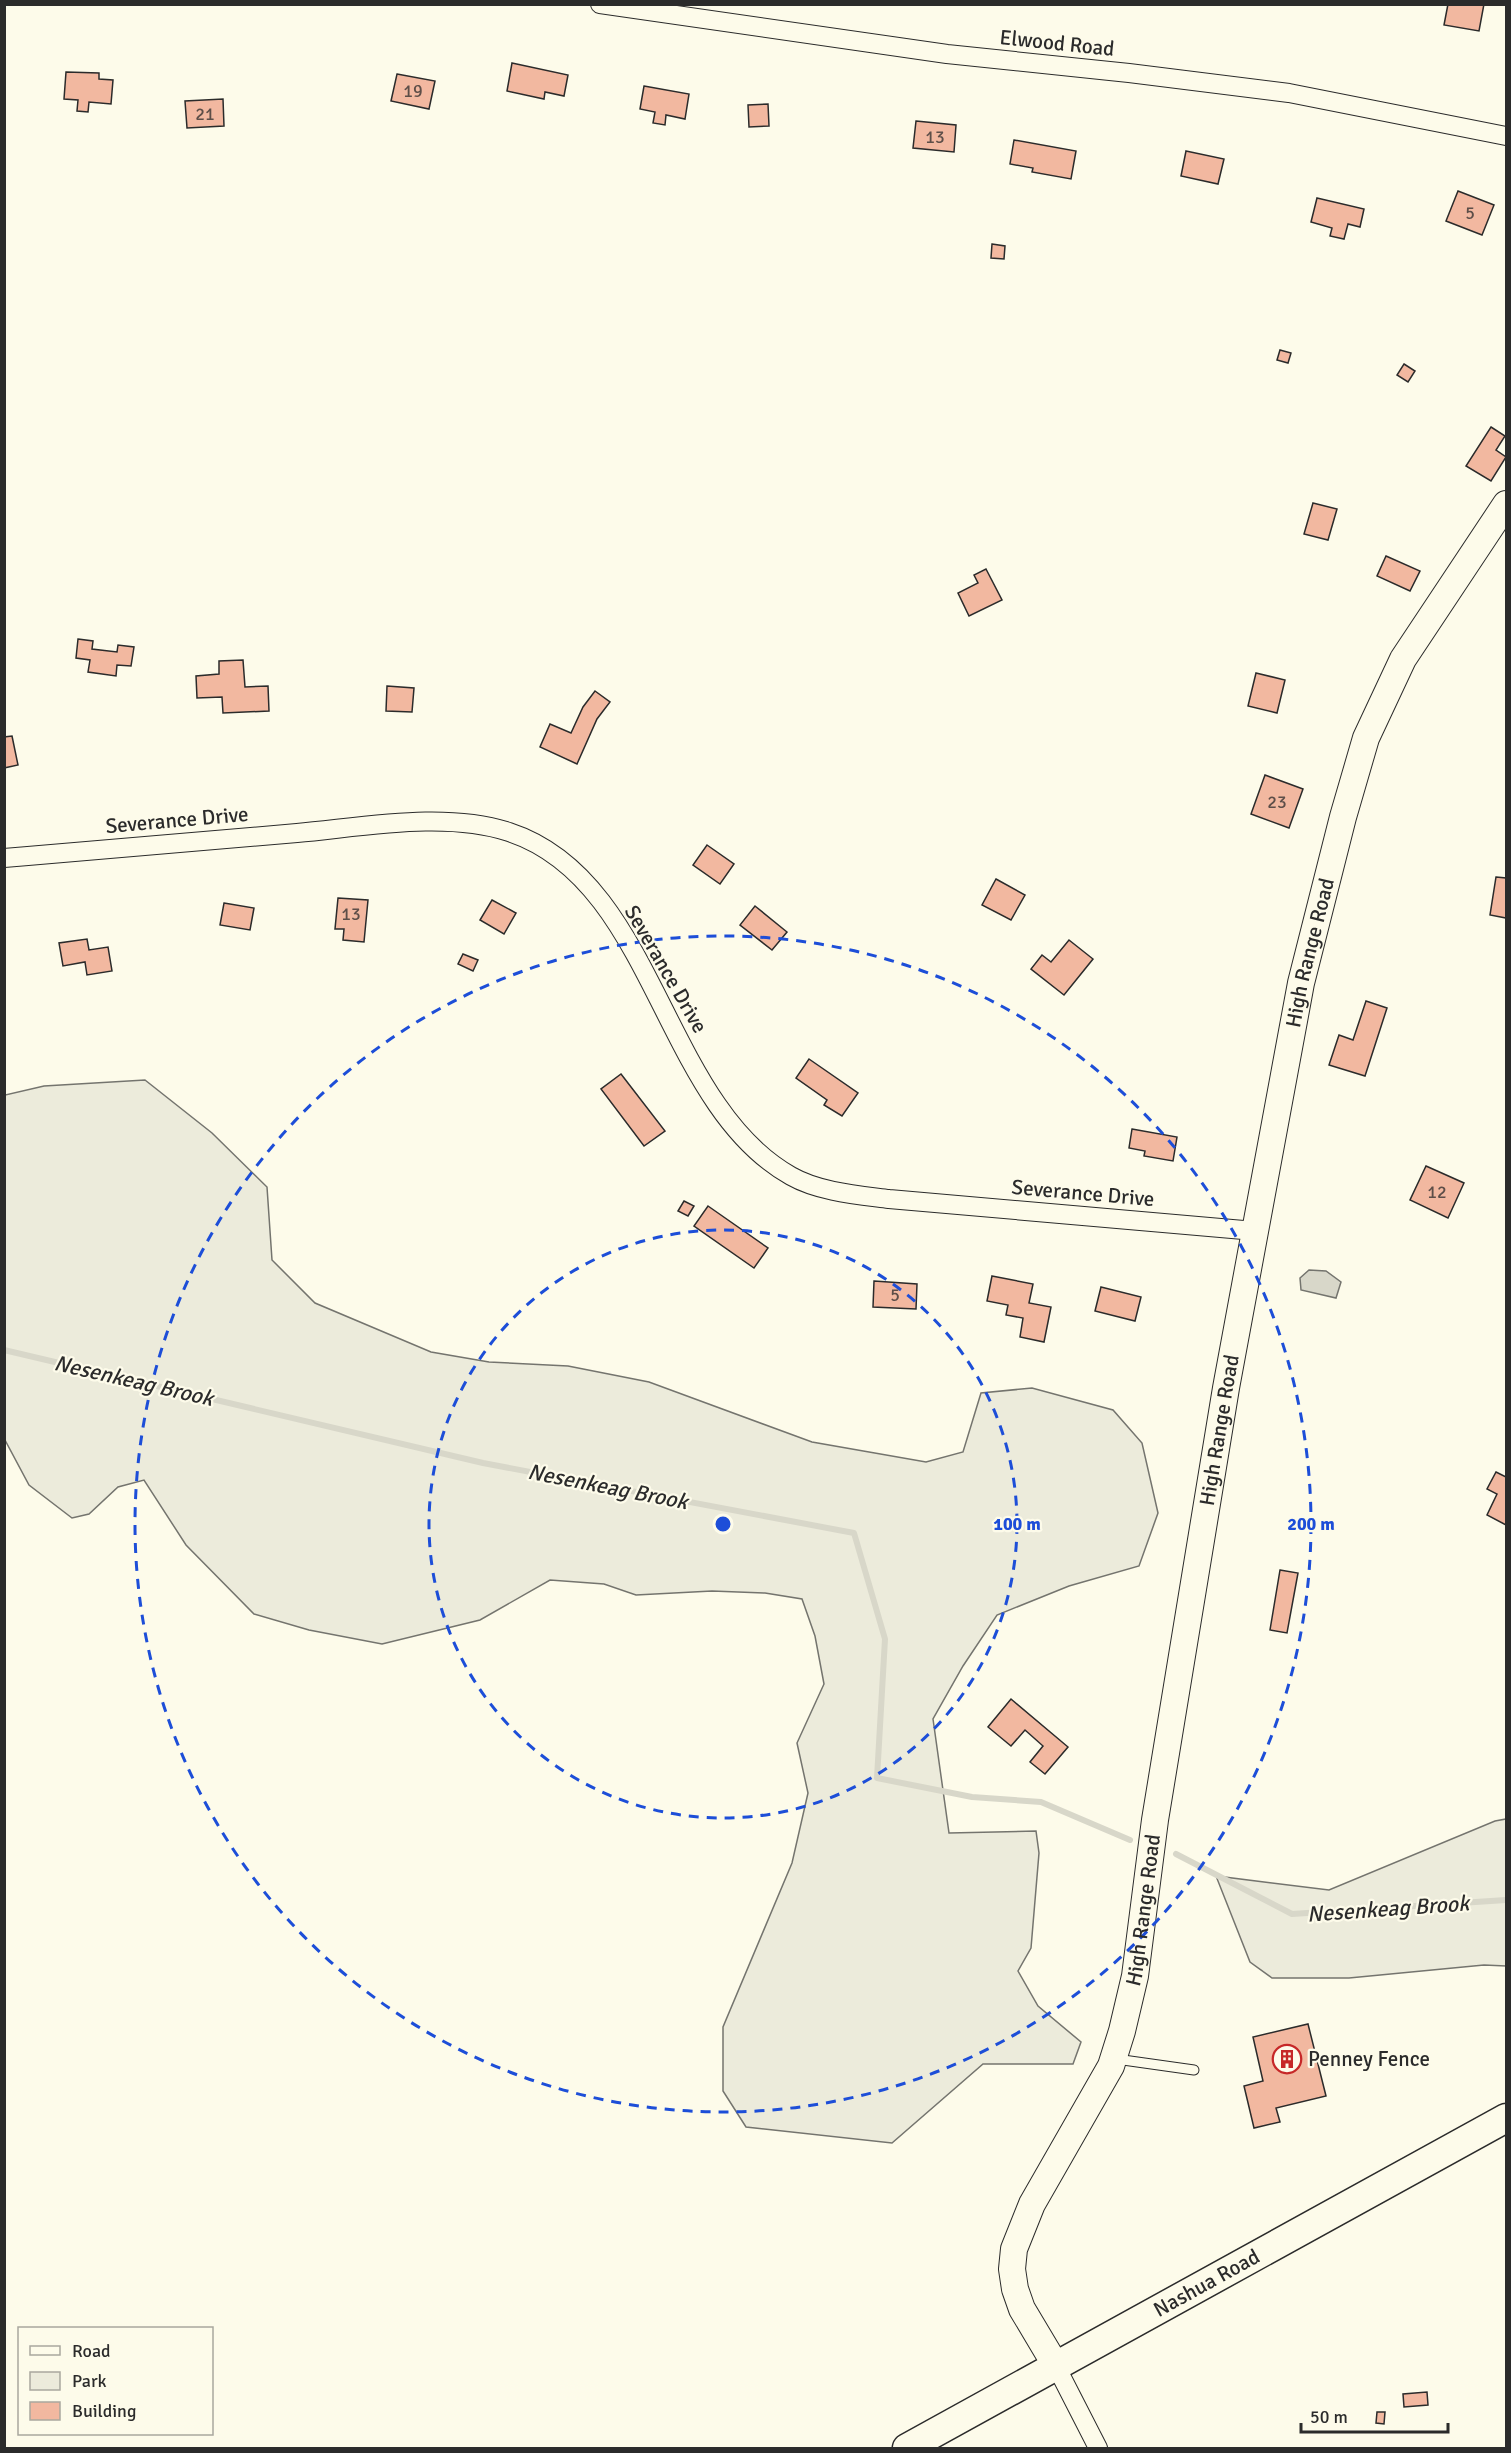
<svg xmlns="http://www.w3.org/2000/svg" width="1511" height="2453" font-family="Signika,sans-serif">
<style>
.green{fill:#ecebdb;stroke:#74746e;stroke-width:1.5}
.water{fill:#d8d7c9;stroke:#74746e;stroke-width:1.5}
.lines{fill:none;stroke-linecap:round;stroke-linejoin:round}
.stream{stroke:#d8d7c9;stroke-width:6}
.building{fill:#f2b8a0;stroke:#2b2b2b;stroke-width:1.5}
.lane-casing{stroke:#2b2b2b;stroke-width:11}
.street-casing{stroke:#2b2b2b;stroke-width:20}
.secondary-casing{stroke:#2b2b2b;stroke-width:28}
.primary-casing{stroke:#2b2b2b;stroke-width:31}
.lane{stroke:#fdfbea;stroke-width:9}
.street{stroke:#fdfbea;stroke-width:18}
.secondary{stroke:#fdfbea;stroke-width:26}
.primary{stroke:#fdfbea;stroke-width:28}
.ring{fill:none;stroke:#1d4ed8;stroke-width:3;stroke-dasharray:10 8}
.labels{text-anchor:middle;stroke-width:4.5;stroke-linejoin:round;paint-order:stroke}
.number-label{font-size:18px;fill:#5d4e48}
.street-label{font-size:21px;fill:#2b2b2b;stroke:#fdfbea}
.poi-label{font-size:21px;fill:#2b2b2b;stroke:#fdfbea;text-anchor:start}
.water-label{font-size:22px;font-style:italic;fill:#2b2b2b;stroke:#fdfbea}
.centre{fill:#1d4ed8;stroke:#fdfbea;stroke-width:3}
.ring-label{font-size:18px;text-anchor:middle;font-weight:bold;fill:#1d4ed8;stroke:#fdfbea;stroke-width:4.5;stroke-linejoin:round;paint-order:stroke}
</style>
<rect width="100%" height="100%" fill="#fdfbea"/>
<g class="green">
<polygon points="145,1080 212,1133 267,1187 272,1260 315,1303 431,1352 489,1362 568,1366 649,1382 812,1442 926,1462 963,1452 981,1393 1032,1388 1113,1410 1142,1443 1158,1513 1139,1566 1069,1586 997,1615 963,1666 933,1719 949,1833 1036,1831 1039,1853 1031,1948 1018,1971 1038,2006 1081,2042 1073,2064 983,2064 892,2143 746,2127 723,2091 723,2027 792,1863 808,1793 797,1743 824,1684 815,1636 802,1599 765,1593 712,1591 636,1595 604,1584 550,1580 480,1620 382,1644 309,1630 254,1614 186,1545 144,1480 118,1487 89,1514 72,1518 29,1485 5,1440 5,1095 44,1086"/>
<polygon points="1506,1819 1506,1966 1484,1965 1349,1978 1272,1978 1250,1962 1216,1876 1329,1890 1495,1821"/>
</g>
<polygon class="water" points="1309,1270 1326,1271 1341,1282 1336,1298 1301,1290 1300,1278"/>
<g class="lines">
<g class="stream">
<polyline points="4,1350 483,1463 854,1533 885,1639 877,1778 972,1797 1041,1802 1130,1840"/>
<polyline points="1176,1854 1292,1914 1506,1900"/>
</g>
</g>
<g class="building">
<polygon points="1448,4 1484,4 1479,31 1444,25"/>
<polygon points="512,63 568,75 564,96 545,92 544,99 507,91"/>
<polygon points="66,72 99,73 99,79 113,80 111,104 89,102 88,112 77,111 78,100 64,99"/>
<polygon points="397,74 435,81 429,109 391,101"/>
<polygon points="644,86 689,94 685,119 666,115 665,125 653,123 655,112 640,109"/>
<polygon points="223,99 224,126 187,128 185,101"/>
<polygon points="768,104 769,126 749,127 748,105"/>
<polygon points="916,121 956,125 954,152 913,148"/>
<polygon points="1014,140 1076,151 1071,179 1032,172 1033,168 1010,164"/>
<polygon points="1186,151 1224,159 1218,184 1181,176"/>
<polygon points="1458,191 1494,205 1482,235 1446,221"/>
<polygon points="1317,198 1364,209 1360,227 1348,224 1344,239 1330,236 1332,228 1311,222"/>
<polygon points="992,244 1005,246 1004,259 991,258"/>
<polygon points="1280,350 1291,353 1288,363 1277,360"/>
<polygon points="1404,364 1415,371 1408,382 1397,375"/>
<polygon points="1491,427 1505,436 1496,450 1506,457 1491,481 1466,466"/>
<polygon points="1313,503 1337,509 1328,540 1304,534"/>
<polygon points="1386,556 1420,571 1410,591 1377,576"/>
<polygon points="986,569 1002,600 969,616 958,593 978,583 974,575"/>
<polygon points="78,639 93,641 92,649 117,652 118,645 134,647 131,666 117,665 116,676 88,672 90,660 76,658"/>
<polygon points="243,660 245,687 268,686 269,711 223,713 222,697 197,698 196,676 219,674 219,661"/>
<polygon points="1256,673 1285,680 1277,713 1248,706"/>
<polygon points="387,686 414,688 412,712 386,711"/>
<polygon points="595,691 610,702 597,719 577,764 540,747 550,724 571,733 583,707"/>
<polygon points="12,736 18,765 4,768 4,737"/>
<polygon points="1265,775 1303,789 1289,828 1251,814"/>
<polygon points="707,845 734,864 720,884 693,865"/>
<polygon points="1496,877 1506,878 1506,918 1490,915"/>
<polygon points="996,879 1025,895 1011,920 982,905"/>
<polygon points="338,898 368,900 364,942 343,940 344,929 335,929"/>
<polygon points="492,900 516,913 504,934 480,920"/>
<polygon points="224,903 254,908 250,930 220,925"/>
<polygon points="755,906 787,932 772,950 740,925"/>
<polygon points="87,939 89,950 108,947 112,971 87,975 85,962 63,966 59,943"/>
<polygon points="1069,940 1093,959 1064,995 1031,969 1042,955 1051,962"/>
<polygon points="463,954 478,960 473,971 458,964"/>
<polygon points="1366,1001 1387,1008 1365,1076 1329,1065 1339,1035 1353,1040"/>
<polygon points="809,1059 858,1093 842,1116 824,1105 827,1100 796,1078"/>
<polygon points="621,1074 665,1131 644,1146 601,1089"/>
<polygon points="1132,1129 1177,1137 1173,1161 1144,1156 1145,1151 1129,1148"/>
<polygon points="1426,1166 1464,1183 1448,1218 1410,1200"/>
<polygon points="684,1201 694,1206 688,1216 678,1211"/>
<polygon points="708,1206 768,1248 754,1268 694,1226"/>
<polygon points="992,1276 1033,1284 1029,1303 1051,1307 1044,1342 1020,1337 1023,1318 1006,1315 1008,1305 987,1301"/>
<polygon points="874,1281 917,1284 916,1309 873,1307"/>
<polygon points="1101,1287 1141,1297 1135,1321 1095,1311"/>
<polygon points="1496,1472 1506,1477 1506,1525 1487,1515 1497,1494 1487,1489"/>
<polygon points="1280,1570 1298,1573 1287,1633 1270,1630"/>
<polygon points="1011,1699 1068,1747 1045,1774 1030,1762 1043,1746 1025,1730 1011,1746 988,1727"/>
<polygon points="1308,2024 1326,2096 1276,2108 1280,2122 1254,2128 1244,2086 1263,2081 1253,2037"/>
<polygon points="1427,2392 1428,2405 1404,2407 1403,2394"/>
<polygon points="1377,2412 1385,2412 1384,2424 1376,2423"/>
</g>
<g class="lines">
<g class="lane-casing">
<polyline id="lane" points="1116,2059 1194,2070"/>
</g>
<g class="street-casing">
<g id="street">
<polyline points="600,4 947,54 1129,73 1289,93 1506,136"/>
<path d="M4,858C102,850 200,841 297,833C364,827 445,811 509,832C656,880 661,1103 791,1176C819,1192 858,1195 889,1199L1255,1231"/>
<polyline points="1056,2366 1098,2448"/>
</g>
</g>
<g class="secondary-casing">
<g id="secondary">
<path id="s1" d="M1056,2366L1022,2309L1015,2289L1012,2269L1014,2249L1032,2204L1111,2066L1122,2031L1135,1976L1155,1820L1226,1388L1301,983L1343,817L1366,738L1403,659L1506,504"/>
</g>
</g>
<g class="primary-casing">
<g id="primary">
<path id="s2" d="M907,2448L1506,2118"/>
</g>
</g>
<use href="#lane" class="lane"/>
<use href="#street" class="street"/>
<use href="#secondary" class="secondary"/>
<use href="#primary" class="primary"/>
</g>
<g class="ring">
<circle cx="723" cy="1524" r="294"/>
<circle cx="723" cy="1524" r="588"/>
</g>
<defs>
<g id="building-ring" transform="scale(1.5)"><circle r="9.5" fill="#fdfbea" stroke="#c62828" stroke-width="1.5"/><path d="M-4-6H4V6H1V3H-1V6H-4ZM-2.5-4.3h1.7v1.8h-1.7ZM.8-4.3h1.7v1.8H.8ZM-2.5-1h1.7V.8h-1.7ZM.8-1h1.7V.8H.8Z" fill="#c62828"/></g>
</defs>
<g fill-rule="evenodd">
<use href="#building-ring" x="1287" y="2059"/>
</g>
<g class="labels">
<g class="number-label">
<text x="413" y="97">19</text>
<text x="205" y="120">21</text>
<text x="935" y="143">13</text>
<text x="1470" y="219">5</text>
<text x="1277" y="808">23</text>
<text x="351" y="920">13</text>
<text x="1437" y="1198">12</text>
<text x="895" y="1301">5</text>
</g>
<g class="street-label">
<text transform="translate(1057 43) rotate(6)" y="7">Elwood Road</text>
<text transform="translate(177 820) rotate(-5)" y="7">Severance Drive</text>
<text dy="7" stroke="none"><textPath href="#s1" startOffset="1467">High Range Road</textPath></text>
<text transform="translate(666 969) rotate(60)" y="7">Severance Drive</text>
<text transform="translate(1083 1193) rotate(5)" y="7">Severance Drive</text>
<text dy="7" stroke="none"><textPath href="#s1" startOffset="981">High Range Road</textPath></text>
<text dy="7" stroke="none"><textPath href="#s1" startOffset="495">High Range Road</textPath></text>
<text dy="7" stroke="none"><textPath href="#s2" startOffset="342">Nashua Road</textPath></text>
</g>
<g class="poi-label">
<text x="1308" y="2066">Penney Fence</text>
</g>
<g class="water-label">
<text transform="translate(134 1380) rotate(13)" y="8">Nesenkeag Brook</text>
<text transform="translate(608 1486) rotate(11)" y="8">Nesenkeag Brook</text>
<text transform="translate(1388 1908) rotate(-4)" y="8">Nesenkeag Brook</text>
</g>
</g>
<circle cx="723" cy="1524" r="9" class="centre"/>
<g class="ring-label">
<text x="1017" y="1530">100 m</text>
<text x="1311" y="1530">200 m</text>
</g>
<rect width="1511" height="2453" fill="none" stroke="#2b2b2b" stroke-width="12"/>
<rect x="18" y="2327" width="195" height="108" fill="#fdfbea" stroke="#a9a89e" stroke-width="1.5"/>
<rect x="30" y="2346" width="30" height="9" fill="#fdfbea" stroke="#a9a89e" stroke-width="1.5"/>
<text x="72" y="2357" font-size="18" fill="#2b2b2b">Road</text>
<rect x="30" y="2372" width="30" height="18" fill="#ecebdb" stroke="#a9a89e" stroke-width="1.5"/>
<text x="72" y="2387" font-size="18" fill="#2b2b2b">Park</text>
<rect x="30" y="2402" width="30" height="18" fill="#f2b8a0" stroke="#a9a89e" stroke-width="1.5"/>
<text x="72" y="2417" font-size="18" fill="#2b2b2b">Building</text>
<path d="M1301 2423v9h147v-9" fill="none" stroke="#2b2b2b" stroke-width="3"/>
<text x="1310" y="2423" font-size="18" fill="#2b2b2b" stroke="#fdfbea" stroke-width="4.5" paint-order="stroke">50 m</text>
</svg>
